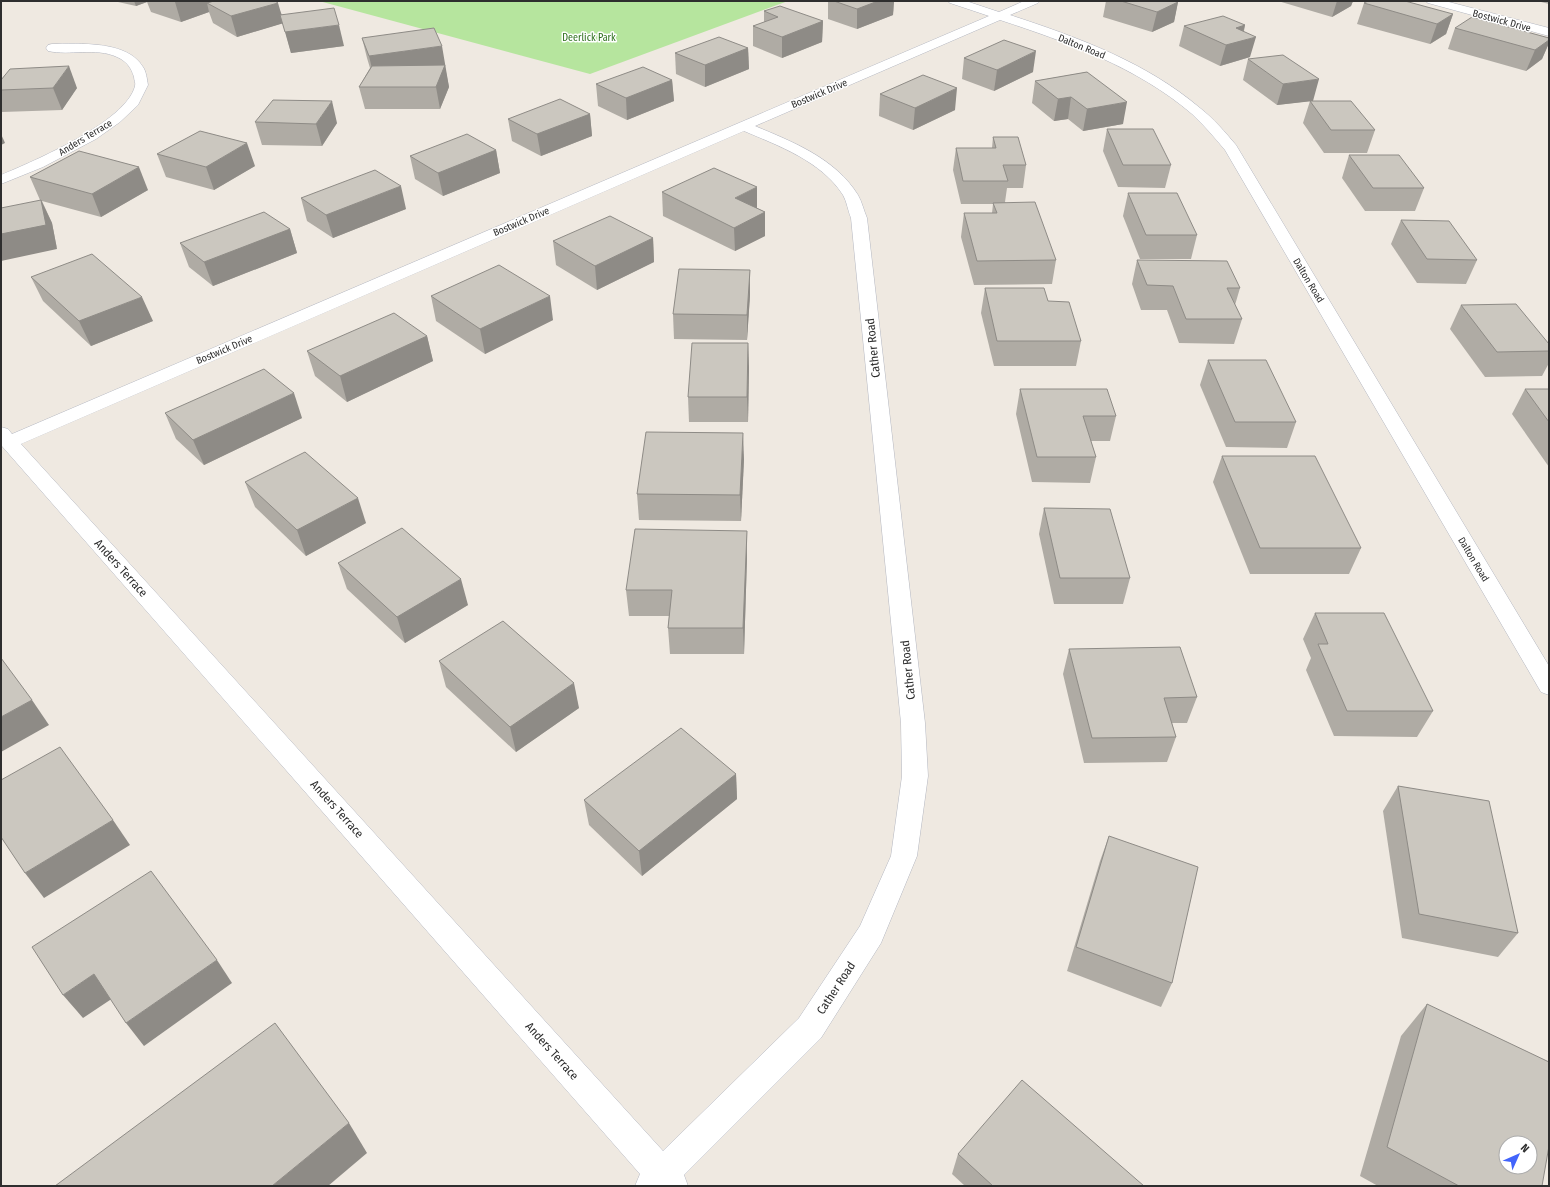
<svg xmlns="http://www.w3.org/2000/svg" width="1550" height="1187" font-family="'Fira Sans Condensed',sans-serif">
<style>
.green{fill:#b6e59e}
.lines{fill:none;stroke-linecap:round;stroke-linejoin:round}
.street-casing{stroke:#b4b7c1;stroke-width:1}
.street{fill:#fff;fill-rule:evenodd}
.wall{fill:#afaba4}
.shaded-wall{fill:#8e8b86}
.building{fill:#cbc7bf;stroke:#8e8b86;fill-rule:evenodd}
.labels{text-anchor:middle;stroke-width:3;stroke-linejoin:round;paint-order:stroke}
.far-street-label{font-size:10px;fill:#2e2e2e;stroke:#fff}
.far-park-label{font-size:10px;fill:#2c6e1b;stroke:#fff}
.street-label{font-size:12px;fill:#2e2e2e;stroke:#fff}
</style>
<rect width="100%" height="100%" fill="#efe9e1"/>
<polygon class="green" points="319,1 788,1 590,74"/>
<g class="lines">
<g class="street-casing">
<g id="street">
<path d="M948,1H966L999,12L1024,1H1040L1038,3L1010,15C1077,37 1146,62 1200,108C1214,119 1225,132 1236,145L1549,666V695L1541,692L1225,150C1214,137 1204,125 1192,114C1137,67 1067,42 1000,20L755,126C793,142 835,158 858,195C862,202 864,211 867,218L925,723L928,776L917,856L881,943L821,1038L684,1175L688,1186H635L640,1174L1,445V427L8,429L12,434L989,16L950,3ZM744,131C779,146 821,161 843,195C847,202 848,211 851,218L901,723L902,776L891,856L860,926L799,1018L663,1151L21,444Z"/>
<polygon points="1426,1 1445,1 1549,28 1549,36 1428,3"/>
<path d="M52,44C79,44 127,40 143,67C146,71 147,79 148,85L138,105L120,122L96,139L43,167L1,184V175C34,161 126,122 135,86C136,83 134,80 134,77C131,67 126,61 117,57C95,47 70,56 48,51L46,48L48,45Z"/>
</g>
</g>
<use href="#street" class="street"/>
</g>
<g class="wall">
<polygon points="118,1 275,1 282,15 344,46 291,53 283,23 237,37 213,23 209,12 181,22 151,12 147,2 136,6 118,2"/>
<polygon points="828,1 894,1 893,15 857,29 828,19"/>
<polygon points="1106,1 1175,1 1178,2 1174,22 1152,32 1103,17"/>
<polygon points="1278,1 1353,1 1351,6 1332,17"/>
<polygon points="1537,1 1549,1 1549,4"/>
<polygon points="1364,3 1453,14 1446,34 1430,44 1357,24"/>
<polygon points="764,11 823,21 822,42 782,58 753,46 753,26 764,22"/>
<polygon points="1245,25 1244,31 1250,57 1220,66 1179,46 1184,26"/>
<polygon points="1455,28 1549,38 1549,43 1542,59 1526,71 1448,49"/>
<polygon points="362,38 446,67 445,67 449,87 440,109 365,109 359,87 370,68 367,58"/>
<polygon points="748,48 749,69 705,87 676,74 675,53"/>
<polygon points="964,58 1033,72 994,91 962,79"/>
<polygon points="1248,59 1313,101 1375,130 1367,153 1324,153 1303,123 1310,101 1277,105 1243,80"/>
<polygon points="1087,72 1123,124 1083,131 1068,119 1054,121 1032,103 1035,81"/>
<polygon points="1,80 77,88 62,110 2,112 1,110"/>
<polygon points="672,80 674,101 627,120 598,106 596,84"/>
<polygon points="880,94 955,110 913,130 879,116"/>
<polygon points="590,114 592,136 541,156 512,141 508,119"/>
<polygon points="255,122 337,123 322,146 262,145"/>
<polygon points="1107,129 1171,165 1165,188 1118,187 1103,151"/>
<polygon points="993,137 1026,165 1023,188 1007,188 1005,202 1056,260 1052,284 974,285 961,237 964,213 992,213 993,204 961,204 953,170 956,148 992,148"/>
<polygon points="496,150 500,173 443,196 415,179 410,156"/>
<polygon points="157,154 255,166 214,190 166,177"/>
<polygon points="1349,155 1424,188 1415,211 1365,211 1342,178"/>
<polygon points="30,177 148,190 101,217 42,201 52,223 57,249 40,200"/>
<polygon points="662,192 757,208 765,212 765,236 735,251 663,216"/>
<polygon points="1128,193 1197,235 1191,259 1140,259 1123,216"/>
<polygon points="301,198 406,209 333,238 307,221"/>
<polygon points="1401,220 1477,260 1466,284 1417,283 1391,244"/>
<polygon points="290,229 297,253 213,286 189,267 180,243"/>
<polygon points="653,238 654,262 597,290 556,265 553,241"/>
<polygon points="1137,260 1240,288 1235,305 1242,319 1234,344 1179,343 1167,310 1141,310 1132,284"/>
<polygon points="750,270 750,295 747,340 674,339 673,314"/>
<polygon points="31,277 153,321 91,346 43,301"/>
<polygon points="985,288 1048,301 1081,341 1076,366 994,366 981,313"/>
<polygon points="431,296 553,320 485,354 436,321"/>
<polygon points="1461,305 1549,344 1549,363 1542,376 1485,377 1450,329"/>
<polygon points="427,336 433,361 347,402 315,376 307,351"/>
<polygon points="748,343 749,368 748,422 689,422 688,397"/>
<polygon points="1208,360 1296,422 1287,448 1226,447 1200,385"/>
<polygon points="1020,389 1116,416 1110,441 1091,441 1096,457 1090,483 1032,482 1016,414"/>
<polygon points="1525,389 1549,389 1549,467 1512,414"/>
<polygon points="165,413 302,418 204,465 176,439"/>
<polygon points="1222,456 1361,548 1349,574 1250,574 1213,482"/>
<polygon points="744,459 741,521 639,520 637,494"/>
<polygon points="245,482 366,523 306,556 255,507"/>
<polygon points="1044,508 1130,578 1123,604 1054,604 1039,534"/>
<polygon points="747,531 747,557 744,654 670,654 668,628 669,616 629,616 626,590"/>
<polygon points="338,563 468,605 405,643 347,589"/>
<polygon points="1315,613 1433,711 1417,737 1334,736 1306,670 1311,658 1303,639"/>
<polygon points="1069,649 1197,697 1187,723 1172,723 1176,737 1167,762 1084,763 1063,674"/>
<polygon points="439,661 579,708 516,752 446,687"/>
<polygon points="736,774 737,799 642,876 589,825 584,800"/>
<polygon points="1398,786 1518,933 1498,957 1402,938 1383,811"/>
<polygon points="1109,836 1172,983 1161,1007 1067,971 1100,861"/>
<polygon points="1427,1004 1542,1186 1378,1186 1360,1176 1401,1036"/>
<polygon points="958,1154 1144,1186 965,1186 952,1174"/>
</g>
<g class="shaded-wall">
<polygon points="134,1 147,1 147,2 136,6"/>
<polygon points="177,1 234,1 207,3 209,12 181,22 175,2"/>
<polygon points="878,1 894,1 893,15 857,29 857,9"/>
<polygon points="1337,1 1353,1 1351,6 1332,17"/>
<polygon points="1178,2 1174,22 1152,32 1157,12"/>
<polygon points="278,3 284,23 237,37 231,16"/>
<polygon points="1453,14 1446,34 1430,44 1437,24"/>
<polygon points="823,21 822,42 782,58 782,37"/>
<polygon points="339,25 344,46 291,53 285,32"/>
<polygon points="1245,25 1241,41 1256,37 1250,57 1220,66 1226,45 1236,28"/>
<polygon points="1549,40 1549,43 1542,59 1526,71 1535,50"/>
<polygon points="442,46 449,87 440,109 436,87 374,77 369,56"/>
<polygon points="748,48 749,69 705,87 705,65"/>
<polygon points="1036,51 1033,72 994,91 997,70"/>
<polygon points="69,66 77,88 62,110 53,88"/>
<polygon points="1319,79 1313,101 1277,105 1283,84"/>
<polygon points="672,80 674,101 627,120 626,98"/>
<polygon points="957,88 955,110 913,130 915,108"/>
<polygon points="1071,97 1068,119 1054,121 1058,99"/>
<polygon points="332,101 337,123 322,146 316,124"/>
<polygon points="1127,102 1123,124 1083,131 1087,109"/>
<polygon points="590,114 592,136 541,156 537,134"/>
<polygon points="1,134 5,143 1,145"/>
<polygon points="247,143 255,166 214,190 206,167"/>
<polygon points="496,150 500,173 443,196 438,173"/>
<polygon points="139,167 148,190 101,217 92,194"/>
<polygon points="401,186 406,209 333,238 326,215"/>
<polygon points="757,187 757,211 735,198"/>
<polygon points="41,200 52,223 57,249 1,261 1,234"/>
<polygon points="765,212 765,236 735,251 734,228"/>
<polygon points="290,229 297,253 213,286 204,262"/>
<polygon points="653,238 654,262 597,290 595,266"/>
<polygon points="750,270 750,295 747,340 747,315"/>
<polygon points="550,296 553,320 485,354 480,329"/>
<polygon points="142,297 153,321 91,346 79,321"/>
<polygon points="427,336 433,361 347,402 340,376"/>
<polygon points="748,343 749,368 748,422 747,397"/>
<polygon points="294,393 302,418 204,465 193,440"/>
<polygon points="743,433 744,459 741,521 740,495"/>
<polygon points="358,498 366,523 306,556 297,530"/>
<polygon points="747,531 747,557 744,654 743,628"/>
<polygon points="461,579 468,605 405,643 397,617"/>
<polygon points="574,683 579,708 516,752 510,727"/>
<polygon points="32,700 49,725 1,752 1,717"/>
<polygon points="736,774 737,799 642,876 639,851"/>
<polygon points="113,820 130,845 44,898 25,873"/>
<polygon points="217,960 232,983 144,1046 126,1023"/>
<polygon points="94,974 113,998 83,1018 63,995"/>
<polygon points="349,1123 367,1153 328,1186 272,1186"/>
</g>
<g class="building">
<polygon points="214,1 275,1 278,3 231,16 207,3"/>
<polygon points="834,1 878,1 857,9"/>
<polygon points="1121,1 1175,1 1178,2 1157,12"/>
<polygon points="1368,1 1405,1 1453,14 1437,24 1364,3"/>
<polygon points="780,6 823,21 782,37 753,26 778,17 764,11"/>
<polygon points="334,8 339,25 285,32 280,15"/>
<polygon points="1223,16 1245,25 1236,28 1256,37 1226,45 1184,26"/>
<polygon points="1472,17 1549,38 1549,40 1535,50 1455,28"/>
<polygon points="434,28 442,46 369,56 362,38"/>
<polygon points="719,37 748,48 705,65 675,53"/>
<polygon points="1004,40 1036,51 997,70 964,58"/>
<polygon points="1283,55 1319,79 1283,84 1248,59"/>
<polygon points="445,65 436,87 359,87 372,66"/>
<polygon points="69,66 53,88 1,90 1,80 10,69"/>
<polygon points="643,67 672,80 626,98 596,84"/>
<polygon points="1087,72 1127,102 1087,109 1071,97 1058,99 1035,81"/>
<polygon points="923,75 957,88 915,108 880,94"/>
<polygon points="560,99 590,114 537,134 508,119"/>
<polygon points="273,100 332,101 316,124 255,122"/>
<polygon points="1310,101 1351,101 1375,130 1331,130"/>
<polygon points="1107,129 1153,129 1171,165 1123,165"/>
<polygon points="200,131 247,143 206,167 157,154"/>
<polygon points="467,134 496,150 438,173 410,156"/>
<polygon points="993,137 1018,137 1026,165 1003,165 1008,181 963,181 956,148 996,148"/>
<polygon points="79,151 139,167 92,194 30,177"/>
<polygon points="1349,155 1399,155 1424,188 1373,188"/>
<polygon points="714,168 757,187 735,198 765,212 734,228 662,192"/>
<polygon points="375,170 401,186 326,215 301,198"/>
<polygon points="1128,193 1177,193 1197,235 1146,235"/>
<polygon points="41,200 46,225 1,234 1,208"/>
<polygon points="1035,202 1056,260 977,261 964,213 997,213 993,203"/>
<polygon points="264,212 290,229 204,262 180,243"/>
<polygon points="610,216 653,238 595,266 553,241"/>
<polygon points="1401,220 1449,221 1477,260 1427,259"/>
<polygon points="92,254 142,297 79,321 31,277"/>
<polygon points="1137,260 1227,261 1240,288 1227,288 1242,319 1186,319 1173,286 1147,285"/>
<polygon points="499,265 550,296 480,329 431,296"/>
<polygon points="679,269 750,270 747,315 673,314"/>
<polygon points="985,288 1044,288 1048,301 1069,302 1081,341 997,341"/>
<polygon points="1516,304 1549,344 1549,351 1497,352 1461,305"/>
<polygon points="394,313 427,336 340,376 307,351"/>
<polygon points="692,343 748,343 747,397 688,397"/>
<polygon points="1208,360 1266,360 1296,422 1235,422"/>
<polygon points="264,369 294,393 193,440 165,413"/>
<polygon points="1020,389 1107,389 1116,416 1083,416 1096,457 1037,457"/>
<polygon points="1525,389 1549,389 1549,422"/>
<polygon points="646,432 743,433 740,495 637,494"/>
<polygon points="305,452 358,498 297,530 245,482"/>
<polygon points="1222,456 1315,456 1361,548 1260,548"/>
<polygon points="1044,508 1110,509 1130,578 1060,578"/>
<polygon points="402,528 461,579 397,617 338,563"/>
<polygon points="635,529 747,531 743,628 668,628 672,590 626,590"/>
<polygon points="1315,613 1384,613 1433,711 1347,711 1318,644 1328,644"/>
<polygon points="503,621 574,683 510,727 439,661"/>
<polygon points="1180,647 1197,697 1164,698 1176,737 1092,738 1069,649"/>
<polygon points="1,658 32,700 1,717"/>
<polygon points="681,728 736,774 639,851 584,800"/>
<polygon points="60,747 113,820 25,873 1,837 1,780"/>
<polygon points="1398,786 1489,801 1518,933 1419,914"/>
<polygon points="1109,836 1198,867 1172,983 1076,947"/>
<polygon points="151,871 217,960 126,1023 94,974 63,995 32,947"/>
<path d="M1427,1004L1549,1062V1146L1542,1186H1459L1387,1147ZM1506,1143H1530V1167H1506Z"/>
<polygon points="275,1023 349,1123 272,1186 55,1186"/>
<polygon points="1022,1080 1144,1186 993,1186 958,1154"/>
</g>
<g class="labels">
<g class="far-street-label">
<text transform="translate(1502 20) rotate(15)" y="4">Bostwick Drive</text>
<text transform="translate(1082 46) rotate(22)" y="4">Dalton Road</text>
<text transform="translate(819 93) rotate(-23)" y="4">Bostwick Drive</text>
<text transform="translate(85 137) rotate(-31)" y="4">Anders Terrace</text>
<text transform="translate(521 221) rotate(-23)" y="4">Bostwick Drive</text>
<text transform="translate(1309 280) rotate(59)" y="4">Dalton Road</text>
<text transform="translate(224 349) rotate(-23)" y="4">Bostwick Drive</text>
<text transform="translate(1474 559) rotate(59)" y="4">Dalton Road</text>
</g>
<g class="far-park-label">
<text x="589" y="41">Deerlick Park</text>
</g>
<g class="street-label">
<text transform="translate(873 348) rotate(-96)" y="4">Cather Road</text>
<text transform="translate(121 568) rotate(48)" y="4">Anders Terrace</text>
<text transform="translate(908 670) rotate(-96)" y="4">Cather Road</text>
<text transform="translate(337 809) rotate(48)" y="4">Anders Terrace</text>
<text transform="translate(836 988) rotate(-57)" y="4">Cather Road</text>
<text transform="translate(552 1051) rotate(48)" y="4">Anders Terrace</text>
</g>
</g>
<rect width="1550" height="1187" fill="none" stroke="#2e2e2e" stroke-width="4"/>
<g transform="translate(1518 1155) rotate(45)"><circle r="19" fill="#ffffff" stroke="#ababab"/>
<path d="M0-3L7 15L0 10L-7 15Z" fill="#4264fb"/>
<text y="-6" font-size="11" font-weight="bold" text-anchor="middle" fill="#2e2e2e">N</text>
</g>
</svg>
